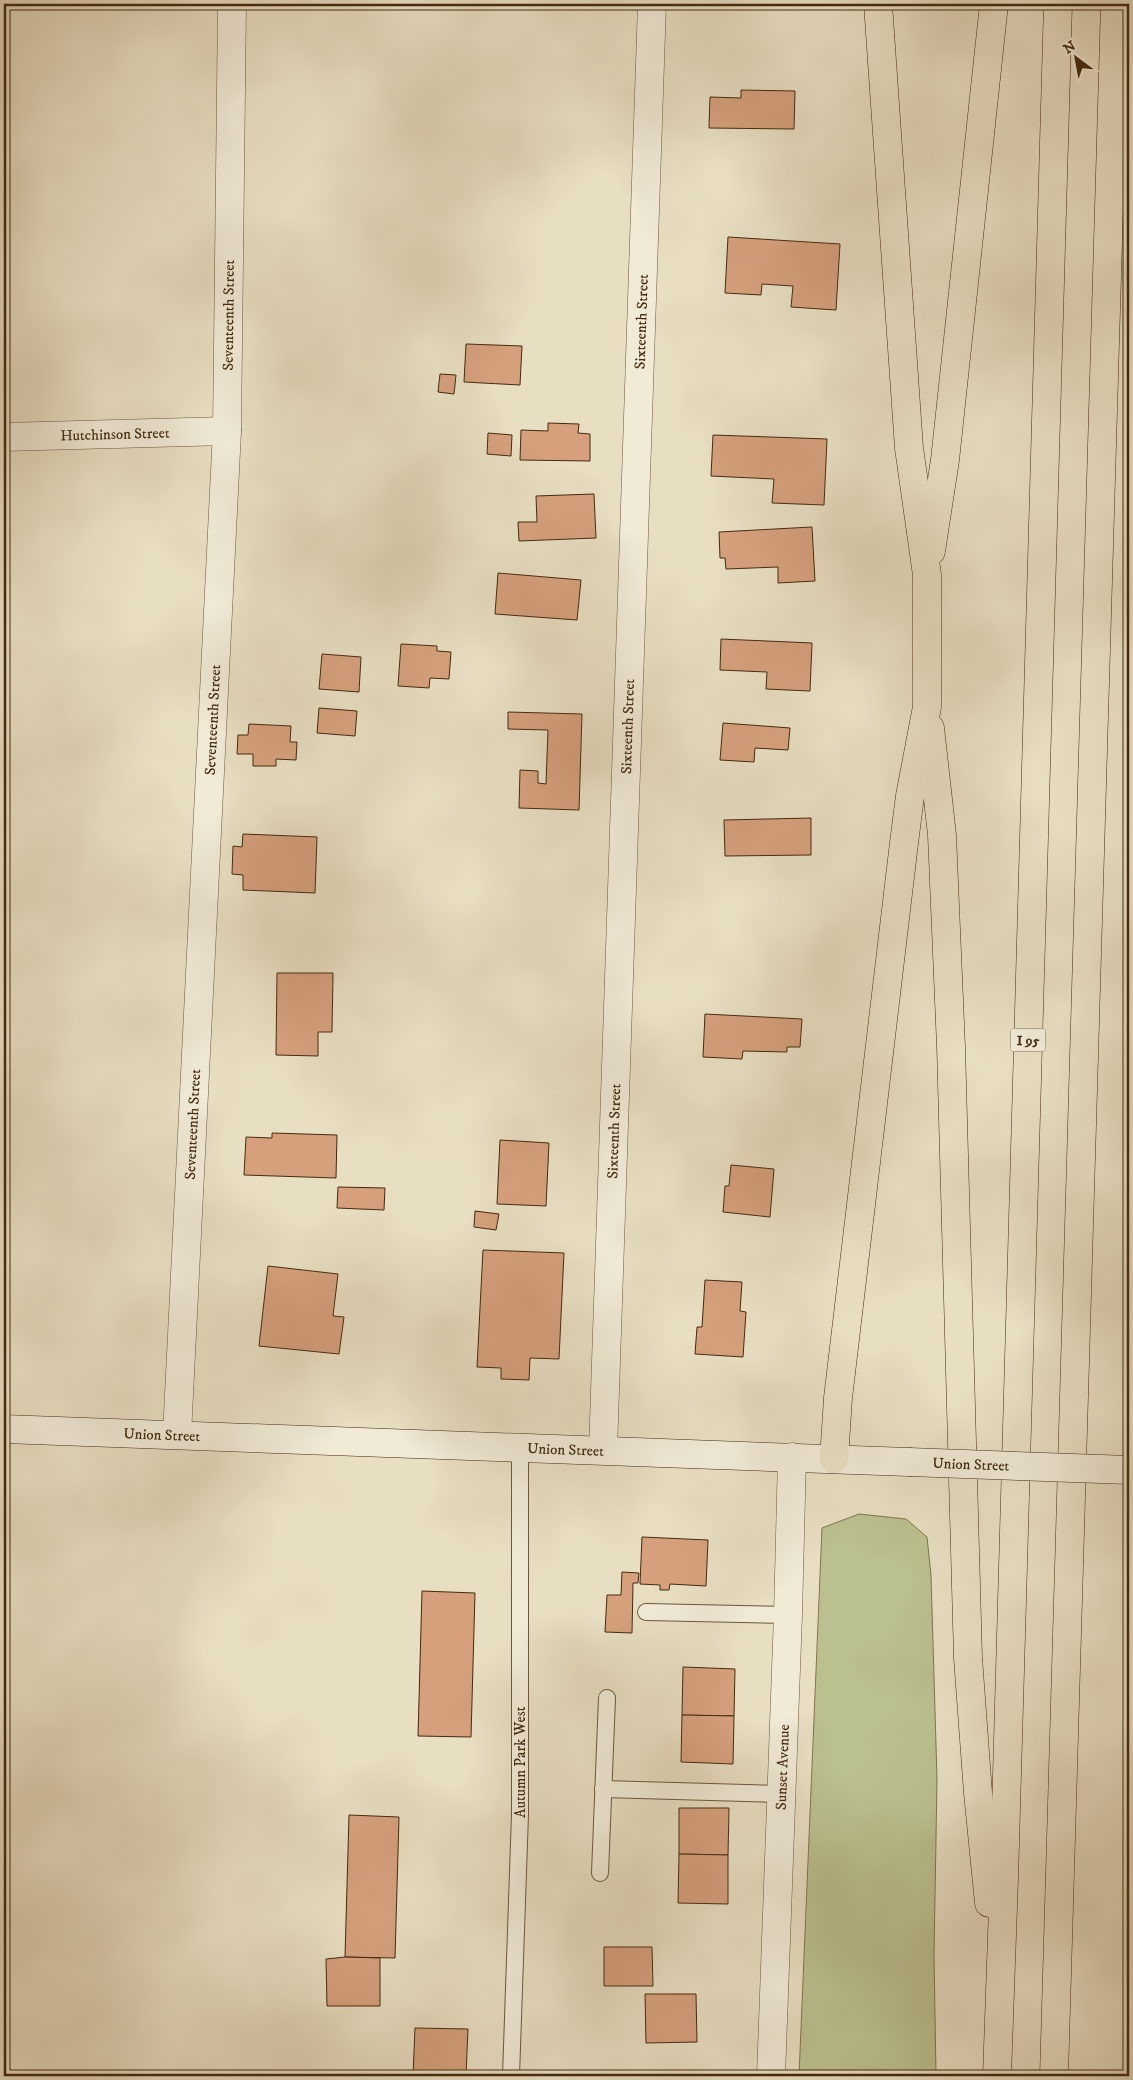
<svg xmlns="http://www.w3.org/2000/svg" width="1133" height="2080" font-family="'IM FELL DW Pica',serif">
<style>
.green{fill:#bbc08f;stroke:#80754f}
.building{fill:#d6a07d;stroke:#442a0f}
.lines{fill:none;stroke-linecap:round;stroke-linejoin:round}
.service-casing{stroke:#6d573c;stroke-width:18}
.minor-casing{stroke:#6d573c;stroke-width:29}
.secondary-casing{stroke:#442a0f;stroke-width:29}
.motorway-casing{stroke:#442a0f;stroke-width:29}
.service{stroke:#f0ead7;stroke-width:16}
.minor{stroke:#f0ead7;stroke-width:28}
.secondary{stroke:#f0ead7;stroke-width:28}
.motorway{stroke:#e8dec2;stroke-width:28}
.secondary-bridge-casing{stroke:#442a0f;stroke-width:29;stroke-linecap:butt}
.secondary-bridge{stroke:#f0ead7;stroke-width:28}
.labels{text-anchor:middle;stroke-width:4;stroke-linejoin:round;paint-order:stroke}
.shield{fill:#f0ead7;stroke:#78644b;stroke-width:1}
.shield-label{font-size:14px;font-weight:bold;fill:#442a0f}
.street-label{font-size:15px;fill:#442a0f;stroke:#f0ead7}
</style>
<rect width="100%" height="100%" fill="#e8dec2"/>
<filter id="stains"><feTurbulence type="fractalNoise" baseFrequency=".004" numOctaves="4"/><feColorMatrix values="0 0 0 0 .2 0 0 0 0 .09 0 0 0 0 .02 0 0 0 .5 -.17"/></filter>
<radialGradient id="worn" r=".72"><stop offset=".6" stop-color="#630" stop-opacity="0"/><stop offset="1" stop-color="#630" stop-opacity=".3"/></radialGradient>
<polygon class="green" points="859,1514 906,1519 927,1537 931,1575 937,1779 934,1955 936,2076 799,2076 822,1528"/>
<g class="building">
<polygon points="741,90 795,91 794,129 709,128 710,97 741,98"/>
<polygon points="728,237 840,244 836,310 791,307 793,286 762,284 761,295 725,293"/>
<polygon points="466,344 522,346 520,385 464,382"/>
<polygon points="440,374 456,375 454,394 438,392"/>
<polygon points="548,423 579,424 578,433 590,434 590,461 520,460 521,430 548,431"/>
<polygon points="488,433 512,435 511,456 487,454"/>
<polygon points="713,435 827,439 824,505 772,503 774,479 711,476"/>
<polygon points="594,494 596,538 519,541 518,522 537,522 536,496"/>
<polygon points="812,527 815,581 778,583 778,567 726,569 725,558 720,558 719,532"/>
<polygon points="498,573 581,580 577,620 495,614"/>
<polygon points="721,639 812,643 810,691 766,689 767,672 720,670"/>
<polygon points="401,644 437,646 437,651 451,652 449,679 430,678 429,688 398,686"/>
<polygon points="322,654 361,657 359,692 319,689"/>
<polygon points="319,708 357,711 355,736 317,733"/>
<polygon points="508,712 582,714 579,810 519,808 520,770 538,771 538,783 546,784 548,730 508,729"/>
<polygon points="723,723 790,728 788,750 755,748 754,762 720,760"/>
<polygon points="249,724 291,726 290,742 297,742 296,760 276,759 276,766 253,766 253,754 237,754 238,735 248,735"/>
<polygon points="811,818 811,855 725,856 724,820"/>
<polygon points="243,834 317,837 315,893 243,890 243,875 232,874 233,846 242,847"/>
<polygon points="277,973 333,973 332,1032 318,1032 318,1056 276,1055"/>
<polygon points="705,1014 802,1019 800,1047 787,1047 787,1052 743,1051 742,1059 703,1057"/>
<polygon points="272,1133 337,1135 336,1178 244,1175 246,1137 272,1138"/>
<polygon points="500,1140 549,1143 546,1206 497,1204"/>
<polygon points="731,1165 774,1169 770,1217 723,1212 725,1186 729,1186"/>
<polygon points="338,1187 385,1188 384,1210 337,1208"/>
<polygon points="475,1211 499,1214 496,1230 474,1227"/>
<polygon points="483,1250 564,1253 559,1359 530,1358 529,1380 501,1379 501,1368 477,1367"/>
<polygon points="268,1266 338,1274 333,1316 344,1317 339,1354 259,1346"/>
<polygon points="705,1280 742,1282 740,1311 746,1312 743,1357 695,1354 697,1327 702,1327"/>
<polygon points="642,1537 708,1540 706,1586 670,1584 669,1590 660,1590 660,1585 640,1584"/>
<polygon points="622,1572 639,1573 638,1583 633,1583 632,1633 605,1632 607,1595 621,1595"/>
<polygon points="422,1591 475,1593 471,1737 418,1736"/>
<polygon points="683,1667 735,1669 734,1716 682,1715"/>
<polygon points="682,1715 734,1716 733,1764 681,1762"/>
<polygon points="679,1808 729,1808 728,1855 679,1854"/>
<polygon points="349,1815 399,1817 395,1958 345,1957"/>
<polygon points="679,1854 728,1855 728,1904 678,1903"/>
<polygon points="604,1947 652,1947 653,1986 604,1986"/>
<polygon points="345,1957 380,1958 380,2006 327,2006 326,1959"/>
<polygon points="645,1994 696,1994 697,2042 646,2043"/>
<polygon points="415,2028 468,2029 466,2076 413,2076"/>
</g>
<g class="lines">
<g class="service-casing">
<g id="service">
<polyline points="646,1612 788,1615"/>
<polyline points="603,1789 781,1794"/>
<polyline points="600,1873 607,1698"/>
<path id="s1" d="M511,2076L520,1814V1448"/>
</g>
</g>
<g class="minor-casing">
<g id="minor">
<path id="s2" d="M4,437L227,431"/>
<path id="s3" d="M177,1435L227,431L232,4"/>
<path id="s4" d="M603,1450L652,4"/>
<path id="s5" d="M771,2076L788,1615L792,1457"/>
</g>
</g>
<g class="secondary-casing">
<g id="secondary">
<path id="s6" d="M4,1429L909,1462"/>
</g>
</g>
<g class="motorway-casing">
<g id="motorway">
<polyline points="931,551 945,460 994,4"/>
<polyline points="930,728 942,835 951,1047 968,1658 978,1793 989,1903"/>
<polyline points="834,1459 838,1398 904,843 910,796 927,707 927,575 909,448 878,4"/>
<polyline points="997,2076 1004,1879 1058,4"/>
<polyline points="1054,2076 1115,4"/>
</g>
</g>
<use href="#service" class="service"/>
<use href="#minor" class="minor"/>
<use href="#secondary" class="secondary"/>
<use href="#motorway" class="motorway"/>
<g class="secondary-bridge-casing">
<g id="secondary-bridge">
<path id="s7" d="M909,1462L1129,1470"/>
</g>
</g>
<use href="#secondary-bridge" class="secondary-bridge"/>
</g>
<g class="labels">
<rect class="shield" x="1010.5" y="1028.5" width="35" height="23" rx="4"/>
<g class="shield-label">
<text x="1028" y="1045">I 95</text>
</g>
<g class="street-label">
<text dy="5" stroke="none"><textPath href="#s3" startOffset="1121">Seventeenth Street</textPath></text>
<text dy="5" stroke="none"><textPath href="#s4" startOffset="1129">Sixteenth Street</textPath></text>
<text dy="5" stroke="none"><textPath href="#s2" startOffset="111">Hutchinson Street</textPath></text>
<text dy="5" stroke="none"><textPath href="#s3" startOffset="716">Seventeenth Street</textPath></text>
<text dy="5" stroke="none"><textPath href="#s4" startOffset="724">Sixteenth Street</textPath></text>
<text dy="5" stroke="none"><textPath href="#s3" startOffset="311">Seventeenth Street</textPath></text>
<text dy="5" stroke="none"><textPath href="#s4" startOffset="319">Sixteenth Street</textPath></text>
<text dy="5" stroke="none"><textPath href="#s6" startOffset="158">Union Street</textPath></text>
<text dy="5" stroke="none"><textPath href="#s6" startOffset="562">Union Street</textPath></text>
<text dy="5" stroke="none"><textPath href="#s7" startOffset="62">Union Street</textPath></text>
<text dy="5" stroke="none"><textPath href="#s1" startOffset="314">Autumn Park West</textPath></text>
<text dy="5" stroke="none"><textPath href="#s5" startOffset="309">Sunset Avenue</textPath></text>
</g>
</g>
<rect width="1133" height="2080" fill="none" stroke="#e8dec2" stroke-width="20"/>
<rect x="5" y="5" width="1123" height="2070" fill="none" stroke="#442a0f" stroke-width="2.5"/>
<rect x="10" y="10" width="1113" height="2060" fill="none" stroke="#442a0f"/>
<g transform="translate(1076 58) rotate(328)" stroke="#f0ead7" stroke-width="4" paint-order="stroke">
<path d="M0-4L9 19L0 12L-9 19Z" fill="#442a0f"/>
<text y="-8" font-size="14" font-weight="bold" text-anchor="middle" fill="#442a0f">N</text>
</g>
<rect width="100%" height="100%" filter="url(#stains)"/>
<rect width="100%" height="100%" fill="url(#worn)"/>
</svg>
